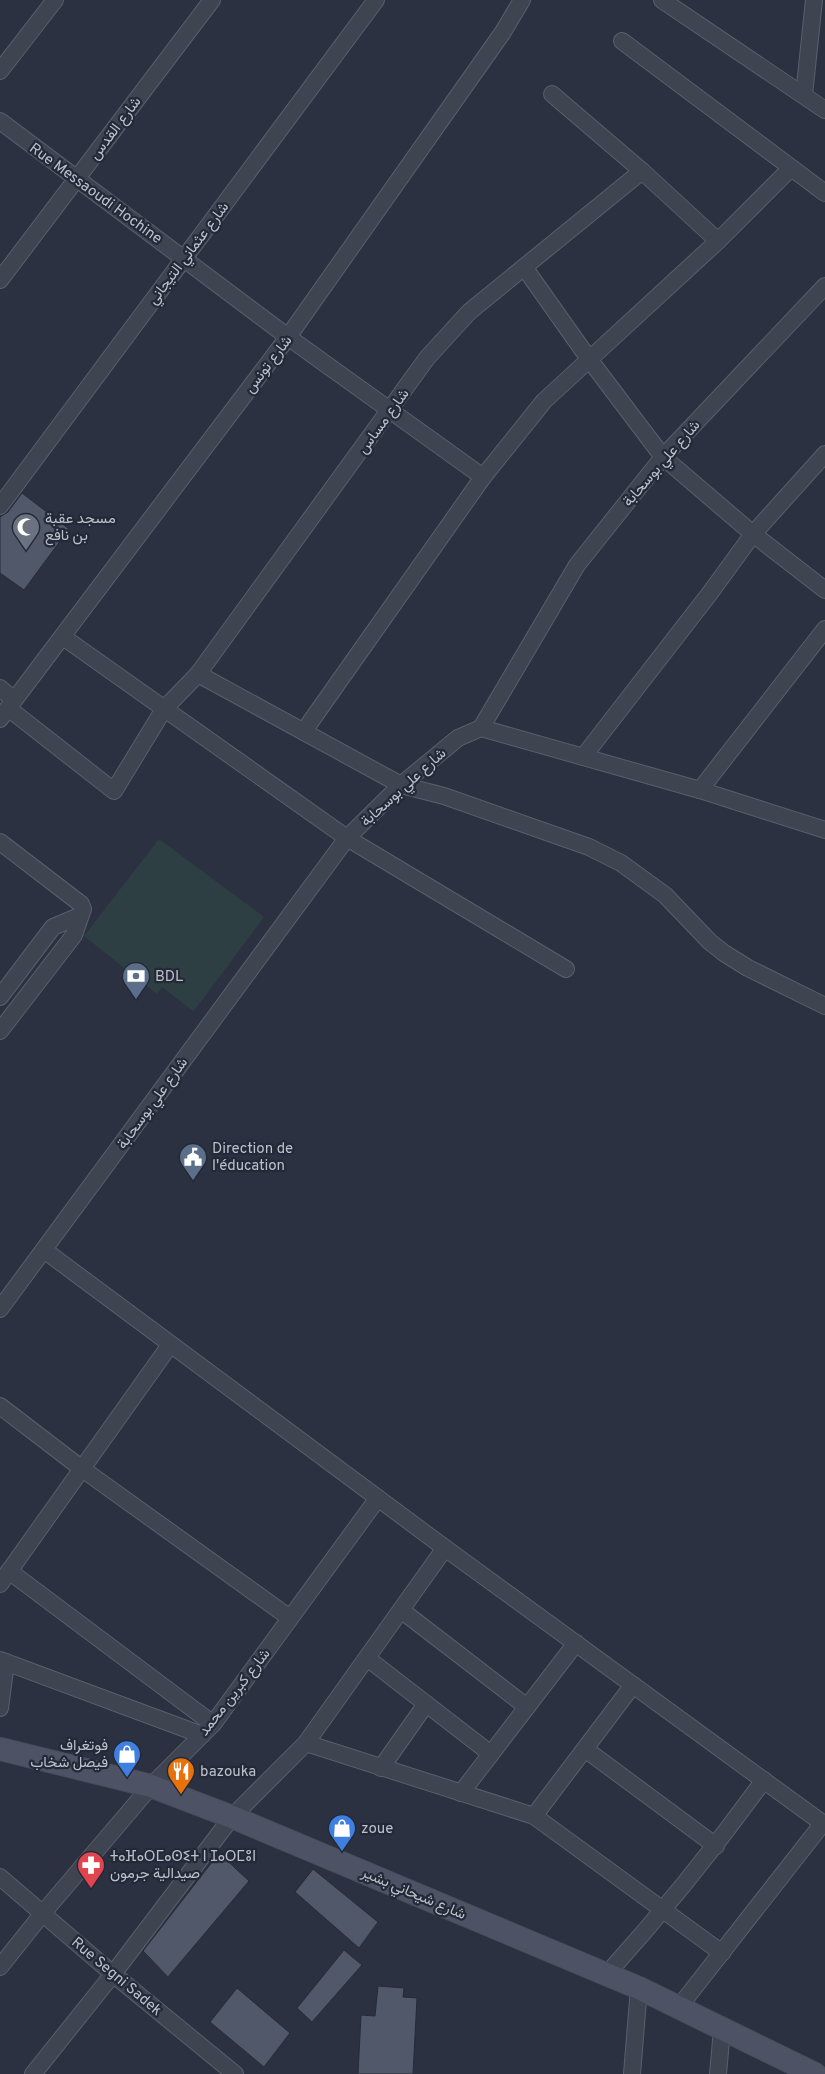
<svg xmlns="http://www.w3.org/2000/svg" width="825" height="2074" font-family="Overpass,Vazirmatn,'Noto Sans Tifinagh',sans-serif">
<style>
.green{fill:#2e3f43}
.building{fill:#51586a;stroke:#252b39}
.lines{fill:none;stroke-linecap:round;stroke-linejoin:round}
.street-casing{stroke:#5a5f6c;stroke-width:18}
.secondary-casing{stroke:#484d5b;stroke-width:24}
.street{stroke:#3f4451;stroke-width:16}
.secondary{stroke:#4d5364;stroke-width:22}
.labels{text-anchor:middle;stroke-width:4.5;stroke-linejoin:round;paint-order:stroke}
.street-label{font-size:15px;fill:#bcc0cb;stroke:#232937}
.poi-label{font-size:15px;fill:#bcc0cb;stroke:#232937;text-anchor:start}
</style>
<rect width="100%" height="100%" fill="#2b3141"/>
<polygon class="green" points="159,839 264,917 203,999 193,1011 162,987 157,994 84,936"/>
<g class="building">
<polygon points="22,493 69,529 24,590 0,573 0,517 8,512"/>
<polygon points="219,1853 249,1881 168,1977 143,1951"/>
<polygon points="313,1869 378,1922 359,1948 295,1892"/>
<polygon points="344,1950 362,1965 312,2022 297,2008"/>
<polygon points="378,1986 404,1988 403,1997 417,1998 413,2074 358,2074 361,2015 375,2016"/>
<polygon points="237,1988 290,2033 264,2067 210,2022"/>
</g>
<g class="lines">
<g class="street-casing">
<g id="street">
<polyline points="662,0 825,110"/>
<polyline points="622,41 825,193"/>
<polyline points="0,71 55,0"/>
<polyline points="552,94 642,171 718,241"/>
<polyline points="804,95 814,0"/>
<polyline points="0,121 288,337 483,477"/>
<polyline points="524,267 589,359 663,457 753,534 825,590"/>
<polyline points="0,280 212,0"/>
<polyline points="0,506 376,0"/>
<polyline points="63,637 347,838 566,969"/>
<polyline points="198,674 401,785 444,796 589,847 621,863 665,895 710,942 724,953 748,968 825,1006"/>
<polyline points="0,688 14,700"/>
<polyline points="8,708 114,791 164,709 198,674 427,358 469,312 642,171"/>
<polyline points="0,719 288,337 503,32 522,0"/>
<polyline points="481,728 700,790 825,830"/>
<polyline points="304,731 483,477 544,401 718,241 791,168"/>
<polyline points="583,757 710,593 753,534 825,454"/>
<polyline points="700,790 825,629"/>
<polyline points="0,842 81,904 83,909 74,935 0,1031"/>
<polyline points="0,997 53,927 79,916"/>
<polyline points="44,1250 445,1548 825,1825"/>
<polyline points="0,1309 347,838 401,785 458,738 481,728 577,565 663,457 825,286"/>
<polyline points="0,1406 81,1468 290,1618"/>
<polyline points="9,1571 213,1724"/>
<polyline points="0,1584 170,1345"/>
<polyline points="401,1610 527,1707"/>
<polyline points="367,1658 491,1754"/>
<polyline points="0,1660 202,1735"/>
<polyline points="0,1708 6,1662"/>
<polyline points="306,1743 534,1816 722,1953"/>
<polyline points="585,1749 716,1846"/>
<polyline points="381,1768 426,1704"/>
<polyline points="461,1793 576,1643"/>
<polyline points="534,1816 633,1685"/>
<polyline points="0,1877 113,1974 235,2074"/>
<polyline points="0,1967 43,1913 151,1786 213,1724 378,1498"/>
<path d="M607,1974C664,1911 714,1849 764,1780"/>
<polyline points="679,2007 823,1823"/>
<polyline points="33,2074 113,1974 232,1817 306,1743 445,1548"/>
<polyline points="632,2074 639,1988"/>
<polyline points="718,2074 722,2029"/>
</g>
</g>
<g class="secondary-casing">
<polyline id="secondary" points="0,1749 151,1786 232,1817 639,1988 815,2074"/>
</g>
<use href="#street" class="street"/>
<use href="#secondary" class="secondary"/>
</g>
<defs>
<g id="mosque-pin" transform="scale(1.4375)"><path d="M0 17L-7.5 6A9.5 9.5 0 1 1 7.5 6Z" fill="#6b7280" stroke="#232937"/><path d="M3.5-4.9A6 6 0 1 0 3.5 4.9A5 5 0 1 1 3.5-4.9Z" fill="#fff"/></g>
<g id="bank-pin" transform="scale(1.4375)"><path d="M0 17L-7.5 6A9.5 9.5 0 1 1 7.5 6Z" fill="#5c6f8a" stroke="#232937"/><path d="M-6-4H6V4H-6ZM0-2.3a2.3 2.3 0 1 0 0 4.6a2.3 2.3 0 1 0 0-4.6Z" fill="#fff"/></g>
<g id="civic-pin" transform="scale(1.4375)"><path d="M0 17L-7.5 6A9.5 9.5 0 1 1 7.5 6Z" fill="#5c6f8a" stroke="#232937"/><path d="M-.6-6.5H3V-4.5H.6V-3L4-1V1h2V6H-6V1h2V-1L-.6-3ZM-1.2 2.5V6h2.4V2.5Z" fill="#fff"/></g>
<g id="shop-pin" transform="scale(1.4375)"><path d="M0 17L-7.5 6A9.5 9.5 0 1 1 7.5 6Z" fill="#3f7fe0" stroke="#232937"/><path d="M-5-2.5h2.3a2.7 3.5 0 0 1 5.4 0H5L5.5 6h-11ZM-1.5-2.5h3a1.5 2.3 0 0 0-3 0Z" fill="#fff"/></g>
<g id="restaurant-pin" transform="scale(1.4375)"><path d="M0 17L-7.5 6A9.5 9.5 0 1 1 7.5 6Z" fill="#e8710a" stroke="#232937"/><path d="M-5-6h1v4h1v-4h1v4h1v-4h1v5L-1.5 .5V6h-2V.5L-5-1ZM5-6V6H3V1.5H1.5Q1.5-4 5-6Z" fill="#fff"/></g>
<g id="pharmacy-pin" transform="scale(1.4375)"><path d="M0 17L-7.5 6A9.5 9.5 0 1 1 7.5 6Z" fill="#e0444e" stroke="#232937"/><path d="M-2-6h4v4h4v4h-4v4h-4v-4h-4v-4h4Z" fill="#fff"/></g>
</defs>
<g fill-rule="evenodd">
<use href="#mosque-pin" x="26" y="527"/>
<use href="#bank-pin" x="136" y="976"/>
<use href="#civic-pin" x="193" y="1157"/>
<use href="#shop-pin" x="127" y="1754"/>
<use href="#restaurant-pin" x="181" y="1771"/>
<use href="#shop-pin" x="342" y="1828"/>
<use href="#pharmacy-pin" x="91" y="1865"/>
</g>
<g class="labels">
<g class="street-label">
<text transform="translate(115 128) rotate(-53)" y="5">شارع القدس</text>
<text transform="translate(96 193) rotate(36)" y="5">Rue Messaoudi Hochine</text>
<text transform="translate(188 253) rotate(-53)" y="5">شارع عثماني التيجاني</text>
<text transform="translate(268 364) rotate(-53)" y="5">شارع تونس</text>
<text transform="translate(383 421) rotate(-54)" y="5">شارع مساس</text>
<text transform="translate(661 463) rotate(-49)" y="5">شارع علي بوسحابة</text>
<text transform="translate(403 787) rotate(-42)" y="5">شارع علي بوسحابة</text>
<text transform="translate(152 1103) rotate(-54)" y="5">شارع علي بوسحابة</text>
<text transform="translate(234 1692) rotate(-52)" y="5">شارع كبرين محمد</text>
<text transform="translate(414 1893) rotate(23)" y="5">شارع شيحاني بشير</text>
<text transform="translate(117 1976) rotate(40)" y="5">Rue Segni Sadek</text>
</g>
<g class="poi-label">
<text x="45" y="523">مسجد عقبة<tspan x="45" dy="17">بن نافع</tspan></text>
<text x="155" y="981">BDL</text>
<text x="212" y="1153">Direction de<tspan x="212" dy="17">l'éducation</tspan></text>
<text x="108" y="1750" text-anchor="end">فوتغراف<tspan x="108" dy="17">فيصل شخاب</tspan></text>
<text x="200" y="1776">bazouka</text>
<text x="361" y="1833">zoue</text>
<text x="110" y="1861">ⵜⴰⴼⴰⵔⵎⴰⵙⵉⵜ ⵏ ⵊⴰⵔⵎⵓⵏ<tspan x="110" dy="17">صيدالية جرمون</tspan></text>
</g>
</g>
</svg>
